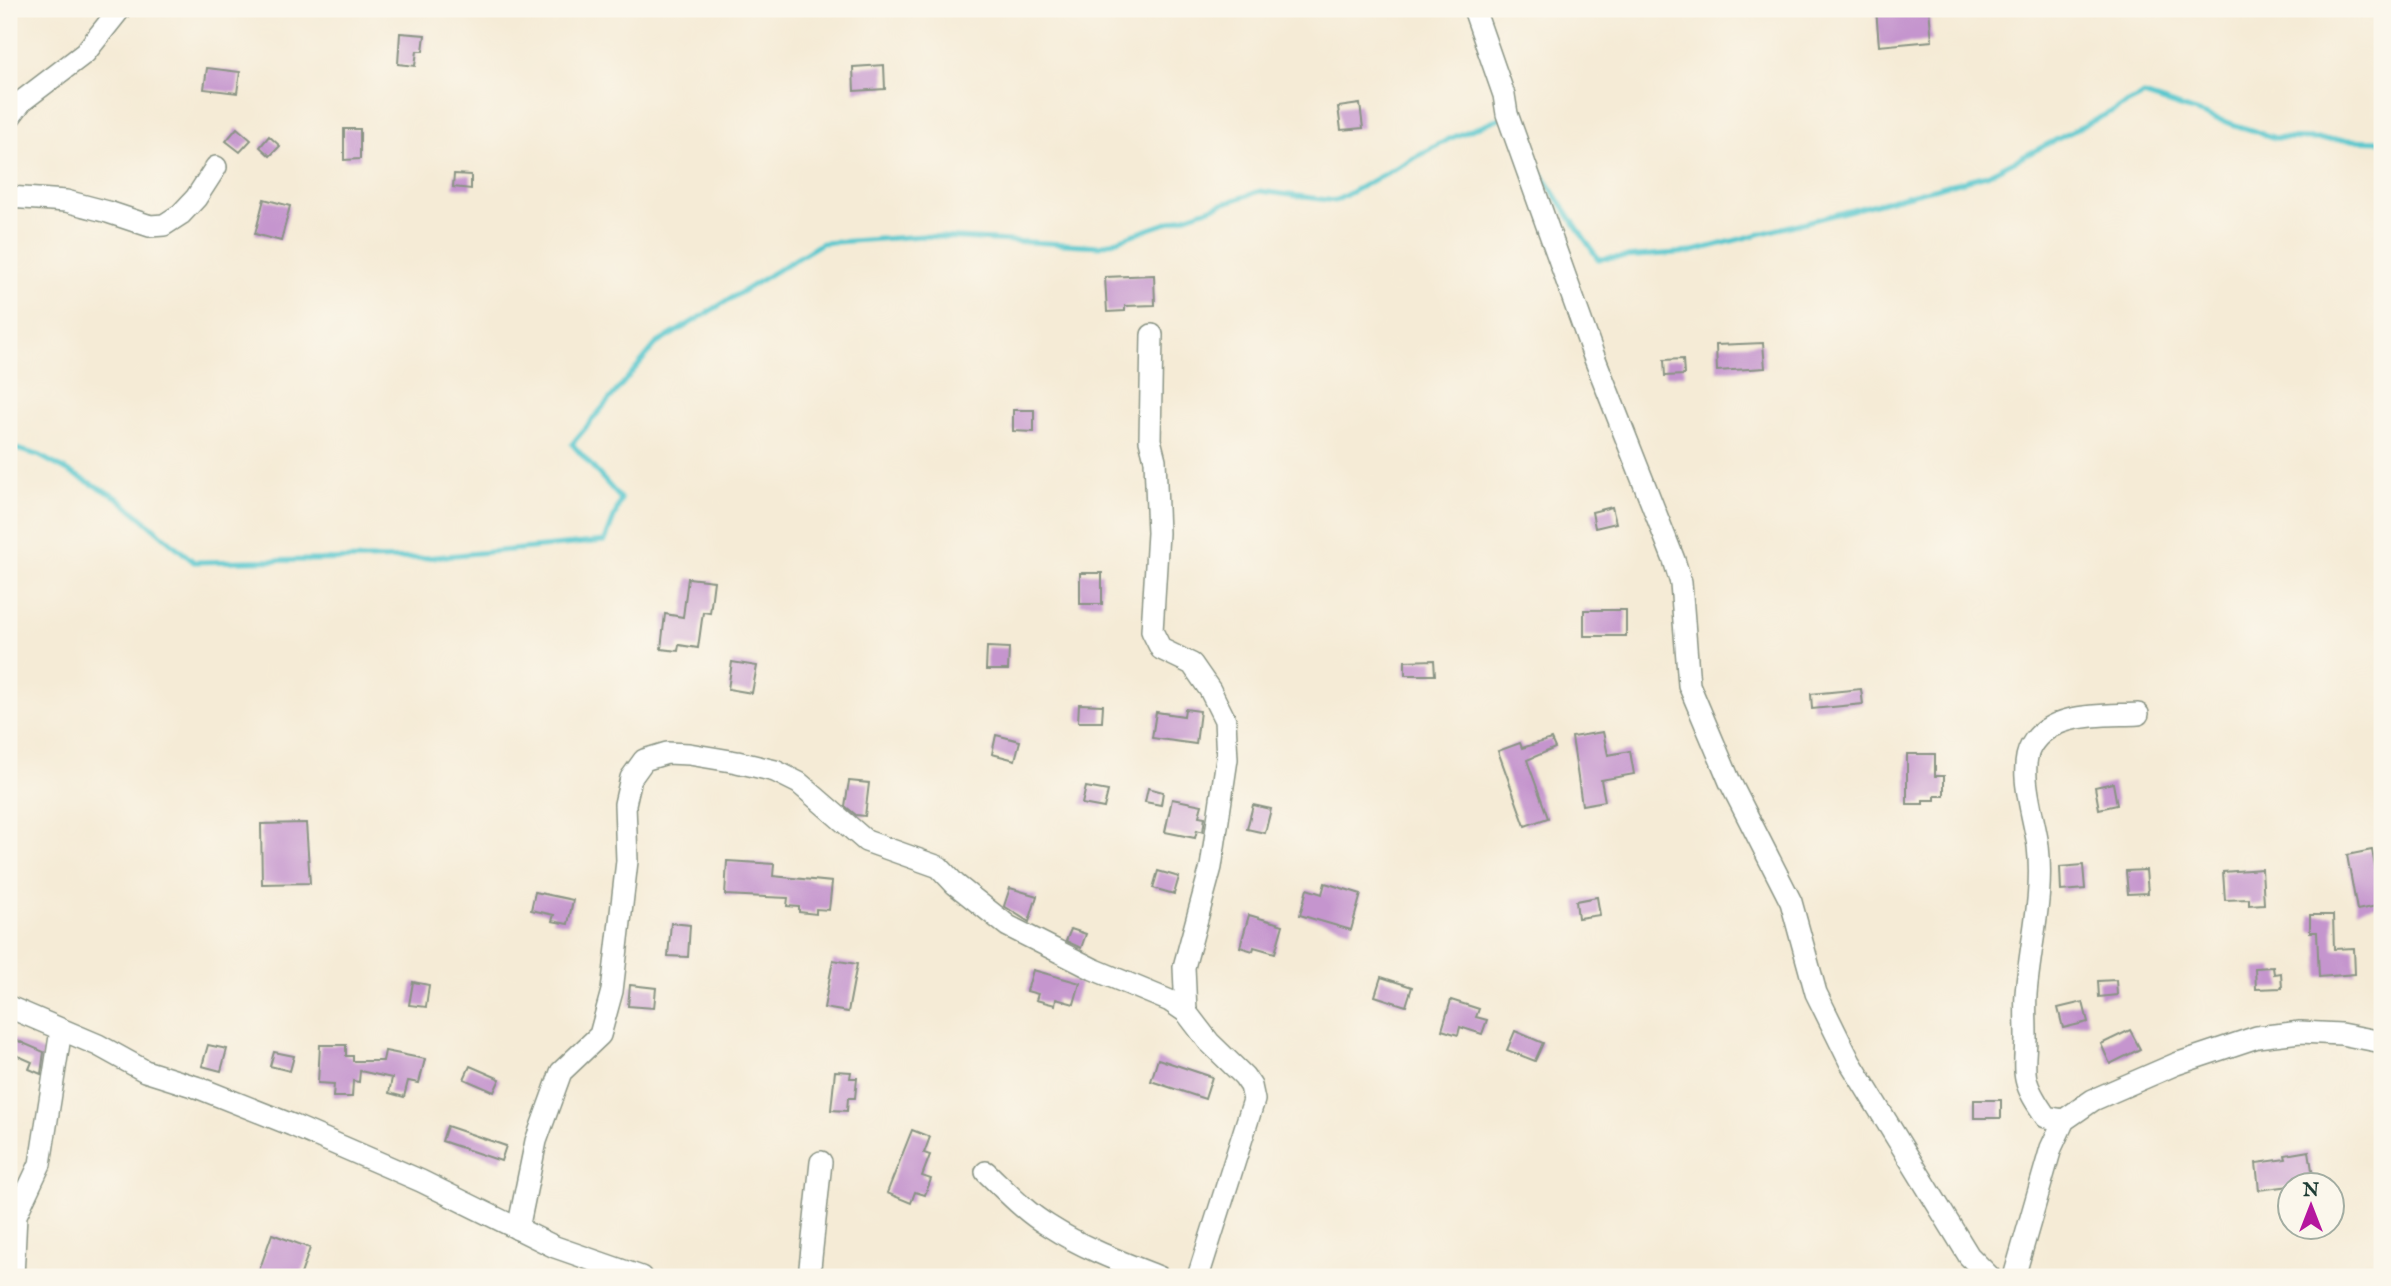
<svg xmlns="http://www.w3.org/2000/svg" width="2391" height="1286" font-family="'IM FELL English',serif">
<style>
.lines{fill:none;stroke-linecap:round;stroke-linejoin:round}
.stream{stroke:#59c7ce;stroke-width:5}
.building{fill:#c595ce}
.street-casing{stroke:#8a9485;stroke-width:24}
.street{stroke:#fff;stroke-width:21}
</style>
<rect width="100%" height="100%" fill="#fbf7ec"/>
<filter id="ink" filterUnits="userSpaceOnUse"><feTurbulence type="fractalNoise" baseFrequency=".0143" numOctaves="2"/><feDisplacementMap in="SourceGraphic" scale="14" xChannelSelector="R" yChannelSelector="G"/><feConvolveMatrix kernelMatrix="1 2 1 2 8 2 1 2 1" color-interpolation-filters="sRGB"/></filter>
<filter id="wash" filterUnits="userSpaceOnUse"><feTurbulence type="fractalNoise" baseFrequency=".00686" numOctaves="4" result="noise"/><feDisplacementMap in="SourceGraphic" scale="28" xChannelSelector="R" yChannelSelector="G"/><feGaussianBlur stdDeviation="1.57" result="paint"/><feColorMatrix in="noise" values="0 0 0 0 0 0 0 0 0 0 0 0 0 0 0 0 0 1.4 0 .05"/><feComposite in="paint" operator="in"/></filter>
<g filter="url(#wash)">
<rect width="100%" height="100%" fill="#f5ebd6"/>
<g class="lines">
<g class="stream">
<polyline points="1535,164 1598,259 1690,252 1987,175 2144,95 2275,138 2382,141"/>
<polyline points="9,447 38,455 118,498 194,562 424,558 605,541 621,499 572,444 656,344 822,243 923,236 1100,246 1260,191 1335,201 1449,139 1502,117"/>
</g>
</g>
<g id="blocks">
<g class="building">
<polygon points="1876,9 1929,9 1932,41 1879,46"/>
<polygon points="400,33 425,35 423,51 417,51 415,66 398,64"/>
<polygon points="884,65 885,89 854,91 853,67"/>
<polygon points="207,68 240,72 237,93 204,89"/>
<polygon points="1360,104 1363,128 1341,130 1338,107"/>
<polygon points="237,128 251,140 240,152 226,141"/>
<polygon points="344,129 360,129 360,159 344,160"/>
<polygon points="269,136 280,146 270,156 260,147"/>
<polygon points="454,174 471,175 471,189 453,187"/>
<polygon points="264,199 290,206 281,241 255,234"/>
<polygon points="1154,275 1155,305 1125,306 1125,311 1107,312 1105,277"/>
<polygon points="1763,343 1765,368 1717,371 1716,345"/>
<polygon points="1683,359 1684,375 1665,376 1664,360"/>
<polygon points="1013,410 1034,410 1034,432 1013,431"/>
<polygon points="1612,507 1616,523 1595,528 1592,512"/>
<rect x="1080" y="573" width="22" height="31"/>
<polygon points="688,578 714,581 710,613 703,612 698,648 679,645 678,651 661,649 665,614 683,617"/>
<rect x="1584" y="610" width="42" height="26"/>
<polygon points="987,647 1009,648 1008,670 986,670"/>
<polygon points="1434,660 1435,675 1405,675 1405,661"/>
<polygon points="732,662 757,666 752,693 728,689"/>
<polygon points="1861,689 1863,704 1812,709 1811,694"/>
<polygon points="1079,704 1103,705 1102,722 1078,722"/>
<polygon points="1185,709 1200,711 1196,744 1152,738 1156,712 1184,716"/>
<polygon points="1603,732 1608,755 1630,751 1634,774 1601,780 1605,801 1582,805 1572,737"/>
<polygon points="996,735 1020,741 1015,760 992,754"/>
<polygon points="1551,739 1555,748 1527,760 1548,818 1525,826 1498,751 1520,743 1522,748"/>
<polygon points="1907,754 1935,754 1935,776 1944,776 1944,796 1935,796 1935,800 1923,800 1923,804 1907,804"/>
<polygon points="849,781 869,783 865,816 856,815 845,806"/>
<polygon points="2113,783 2117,805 2099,809 2095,787"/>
<polygon points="1086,787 1108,791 1104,808 1082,804"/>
<polygon points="1148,788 1163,792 1161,805 1145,802"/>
<polygon points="1172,799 1202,805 1199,816 1205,817 1203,832 1197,830 1195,838 1165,832"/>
<polygon points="1253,805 1271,809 1265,833 1247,829"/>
<polygon points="306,823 310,883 262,884 261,824"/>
<polygon points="2372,850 2382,905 2357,910 2347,855"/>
<polygon points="727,861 774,864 773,876 832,882 829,910 816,909 816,914 799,912 799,907 787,906 788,898 725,895"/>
<polygon points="2083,865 2085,889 2061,891 2060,867"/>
<polygon points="2262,869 2264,904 2249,905 2249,899 2225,900 2223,872"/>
<polygon points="2146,870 2148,893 2128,894 2126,871"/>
<polygon points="1158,871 1179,877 1174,894 1153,888"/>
<polygon points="1325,883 1361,894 1351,930 1300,915 1307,889 1322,894"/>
<polygon points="1010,888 1037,896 1029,922 1004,906"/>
<polygon points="535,892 573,900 568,924 552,921 554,915 531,910"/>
<polygon points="1597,897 1600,915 1578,918 1576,901"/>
<polygon points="1249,915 1283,925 1275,953 1254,947 1253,951 1240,947"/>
<polygon points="2310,915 2333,915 2334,949 2354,948 2355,974 2319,977 2317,932 2310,932"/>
<polygon points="671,923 690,925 688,957 668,956"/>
<polygon points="1071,929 1086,934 1081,948 1066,941"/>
<polygon points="833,960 857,964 848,1012 824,1008"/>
<polygon points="2273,967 2274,974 2281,973 2282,988 2256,989 2255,968"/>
<polygon points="1033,970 1080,983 1074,1004 1056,999 1055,1005 1036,1000 1038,994 1027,991"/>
<polygon points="1381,977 1412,987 1406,1006 1375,996"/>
<polygon points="2116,980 2117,995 2099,997 2098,981"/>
<polygon points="413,982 429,985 426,1007 409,1005"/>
<polygon points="630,985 656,988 654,1008 628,1006"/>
<polygon points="1451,1000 1479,1009 1476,1017 1487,1020 1482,1034 1460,1027 1458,1035 1442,1030"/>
<polygon points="2083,1002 2088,1022 2063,1028 2058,1008"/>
<polygon points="2130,1030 2140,1049 2110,1064 2101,1044"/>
<polygon points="1515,1031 1543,1043 1535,1061 1507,1050"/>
<polygon points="9,1037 44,1052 41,1074 29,1069 32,1062 9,1052"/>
<polygon points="208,1045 227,1049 221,1071 202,1066"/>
<polygon points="320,1045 346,1045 346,1056 353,1056 353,1061 383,1061 385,1051 425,1059 419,1083 408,1081 404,1097 389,1093 392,1078 360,1071 359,1082 353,1081 352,1097 333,1097 334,1084 318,1083"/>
<polygon points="274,1052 294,1056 290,1071 270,1066"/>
<polygon points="1158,1059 1212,1077 1205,1099 1151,1081"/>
<polygon points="470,1066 500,1079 494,1092 464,1079"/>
<polygon points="835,1071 851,1072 850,1078 857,1078 855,1098 848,1098 847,1111 831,1110"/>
<rect x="1974" y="1100" width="27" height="18"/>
<polygon points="447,1126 506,1146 501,1161 442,1141"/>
<polygon points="912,1130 930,1137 924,1153 930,1155 922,1176 931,1179 925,1195 915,1192 911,1203 887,1193"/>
<polygon points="2309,1151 2314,1183 2290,1185 2290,1186 2259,1190 2256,1163 2286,1159 2285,1155"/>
<polygon points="272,1234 310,1248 300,1277 278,1277 259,1271"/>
</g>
</g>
</g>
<g filter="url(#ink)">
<use href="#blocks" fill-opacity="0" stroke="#8a9485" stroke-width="2"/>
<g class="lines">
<g class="street-casing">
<g id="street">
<polyline points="1474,9 1504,95 1507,114 1593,354 1674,560 1681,583 1689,685 1730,782 1791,902 1816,993 1850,1062 1969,1256 1990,1277"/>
<polyline points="9,118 22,101 85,53 120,9"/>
<polyline points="9,197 66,201 108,212 150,226 164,225 181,214 196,198 216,167"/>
<polyline points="1152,335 1150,440 1155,460 1158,533 1152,631 1161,649 1192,664 1210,690 1225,720 1227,759 1211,867 1184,967 1186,1012"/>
<polyline points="9,1007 98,1045 145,1071 199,1088 292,1125 421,1181 555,1247 641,1277"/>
<path d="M2064,1120L2046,1117C2038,1105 2029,1093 2026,1079C2023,1066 2026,1050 2026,1037C2026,1023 2025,1008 2026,994C2030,944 2044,896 2038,846C2035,820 2017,770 2031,746C2051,711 2104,716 2138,714"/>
<path d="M986,1172C1006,1191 1025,1212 1049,1226C1083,1248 1121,1262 1159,1277"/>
<polyline points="518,1229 536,1141 561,1072 600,1035 612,991 627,861 625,804 631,778 644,760 667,753 689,754 737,762 775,771 799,783 866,841 939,867 955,884 1008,926 1093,969 1170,1001 1186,1012 1209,1042 1244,1076 1251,1086 1254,1100 1198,1277"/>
<polyline points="13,1277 16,1215 40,1164 61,1030"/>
<polyline points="809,1277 821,1162"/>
<polyline points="2014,1277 2051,1148 2064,1120 2093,1100 2176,1064 2257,1037 2300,1032 2341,1034 2382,1042"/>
</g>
</g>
<use href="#street" class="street"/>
</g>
</g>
<rect width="2391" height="1286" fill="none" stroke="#fbf7ec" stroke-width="35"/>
<g transform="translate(2311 1206)"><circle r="33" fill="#fbf7ec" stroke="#a3ada2" stroke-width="2"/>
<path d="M0-5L12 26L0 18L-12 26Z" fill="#b5179e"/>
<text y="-10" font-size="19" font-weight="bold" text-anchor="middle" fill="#1f3d34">N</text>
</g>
</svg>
